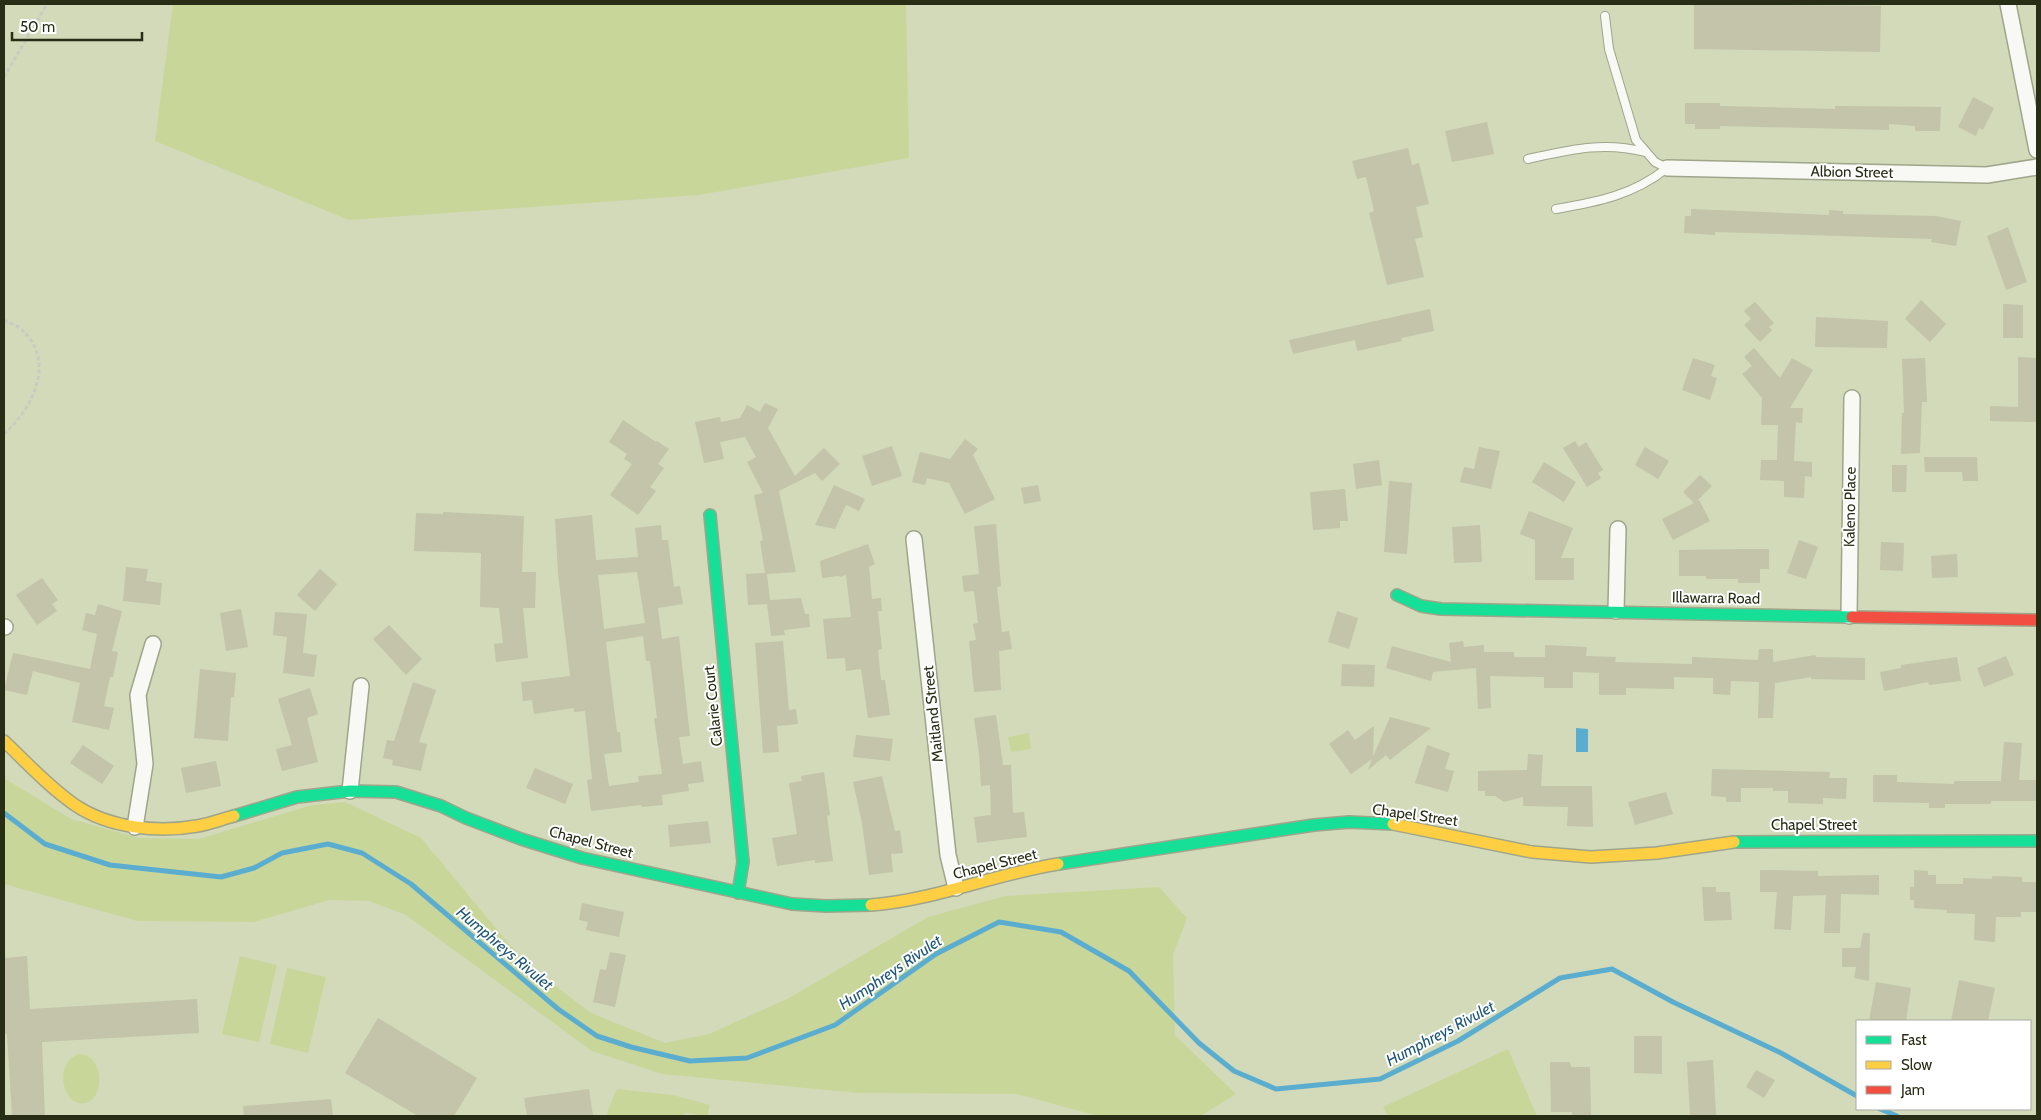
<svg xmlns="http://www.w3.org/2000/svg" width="2041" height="1120" font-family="Cabin,sans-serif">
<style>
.green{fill:#c9d69a}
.water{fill:#5badcf}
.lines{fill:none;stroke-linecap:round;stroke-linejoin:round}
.stream{stroke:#5badcf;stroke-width:5}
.building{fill:#c3c4aa;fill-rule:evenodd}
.lane-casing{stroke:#9fa58b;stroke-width:10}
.street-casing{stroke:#9fa58b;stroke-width:18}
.fast-casing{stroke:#9fa58b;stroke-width:14}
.slow-casing{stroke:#9fa58b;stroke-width:14}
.jam-casing{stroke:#9fa58b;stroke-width:14}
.path{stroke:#c8cbc1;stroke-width:3;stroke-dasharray:4 2.5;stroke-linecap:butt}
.lane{stroke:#f8f9f4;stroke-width:8}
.street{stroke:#f8f9f4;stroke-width:15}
.fast{stroke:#16e098;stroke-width:11}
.slow{stroke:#ffcf43;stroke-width:11}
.jam{stroke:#f24e42;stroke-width:11}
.labels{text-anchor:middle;stroke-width:4;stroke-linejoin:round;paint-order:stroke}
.street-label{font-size:15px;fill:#282d16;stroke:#fff}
.water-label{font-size:16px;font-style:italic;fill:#1f5778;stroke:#fff}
</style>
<rect width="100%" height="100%" fill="#d2dab9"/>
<g class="green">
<polygon points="173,4 906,4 909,158 699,195 349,220 155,141"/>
<polygon points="1029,733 1031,749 1011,752 1008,737"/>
<polygon points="4,778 71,819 139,838 199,839 312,805 345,802 421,838 525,963 591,1013 665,1043 709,1034 789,998 928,917 1005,896 1159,887 1187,918 1173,955 1175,1035 1236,1094 1202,1115 1098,1116 1017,1094 859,1093 662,1074 592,1051 406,915 369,901 329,900 254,922 137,921 4,884"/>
<polygon points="240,956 277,965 259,1042 222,1034"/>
<polygon points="287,968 326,977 308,1053 270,1044"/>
<polygon points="1508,1049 1537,1116 1388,1116 1383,1107"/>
<path d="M78,1054C109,1053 105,1116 73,1101C59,1088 59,1062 78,1054Z"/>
<polygon points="617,1089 673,1095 710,1105 707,1116 685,1113 683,1116 607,1116 608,1110"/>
</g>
<polygon class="water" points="1576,728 1588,729 1588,752 1576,752"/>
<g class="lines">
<g class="stream">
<polyline points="4,813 45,844 110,865 221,877 254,868 282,853 328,844 362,853 411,884 558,1009 597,1036 631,1047 690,1061 747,1058 835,1025 936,954 999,922 1061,932 1129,971 1199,1043 1234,1071 1276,1089 1380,1079 1458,1041 1560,978 1612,969 1673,1002 1781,1053 1857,1096"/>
<polyline points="1880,1109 1897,1116"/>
</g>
</g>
<g class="building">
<polygon points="1694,4 1881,6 1880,52 1694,49"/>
<polygon points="1973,97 1994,108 1983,130 1979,128 1976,136 1958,127"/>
<polygon points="1685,103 1720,103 1720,106 1835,109 1835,106 1941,107 1940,131 1915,131 1915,126 1889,124 1889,130 1720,126 1720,129 1695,129 1695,124 1685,124"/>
<polygon points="1487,122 1494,154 1452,162 1445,131"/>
<polygon points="1408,148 1412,165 1419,163 1429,204 1416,207 1423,237 1415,239 1424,277 1387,285 1369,213 1374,211 1366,177 1357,179 1352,161"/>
<polygon points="1691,209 1829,215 1829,210 1843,211 1843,214 1936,216 1961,221 1956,246 1931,242 1932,239 1715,232 1715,235 1684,233 1685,216 1691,216"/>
<polygon points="2008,227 2027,282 2006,290 1987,236"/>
<polygon points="1921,300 1946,324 1930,342 1905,319"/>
<polygon points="1755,302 1774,323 1769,327 1772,330 1760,342 1744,325 1751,319 1744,311"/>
<polygon points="2003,304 2023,305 2023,338 2003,338"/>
<polygon points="1430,309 1434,331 1401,338 1402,341 1357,351 1355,340 1293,354 1289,340"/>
<polygon points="1816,317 1888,321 1887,348 1815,347"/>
<polygon points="1754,348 1780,378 1792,358 1813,370 1790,408 1803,408 1802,423 1796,422 1794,461 1812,462 1812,477 1805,476 1804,498 1784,497 1784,481 1760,480 1761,460 1777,460 1778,425 1761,425 1762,398 1742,374 1752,366 1744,357"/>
<polygon points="2018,357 2037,358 2037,422 1990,421 1990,406 2018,407"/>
<polygon points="1693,358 1715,365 1711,376 1717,378 1710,400 1682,390"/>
<polygon points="1925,358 1927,402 1922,402 1920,453 1901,454 1902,413 1904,413 1902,359"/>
<polygon points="765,403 778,409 768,428 795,476 824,448 840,464 822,481 815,473 779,491 796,572 767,574 770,600 801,598 805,614 809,614 810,627 784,630 785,635 771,636 767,604 748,605 746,574 765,573 760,541 763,540 754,495 763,493 747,462 756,457 745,437 720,442 724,459 704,463 695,422 720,417 721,422 740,418 747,405 760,412"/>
<polygon points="623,420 656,442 657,441 669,449 658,464 664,468 650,487 656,491 638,515 610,495 632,464 624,459 627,454 609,442"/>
<polygon points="965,439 978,449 973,455 995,499 965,514 949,483 927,478 925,485 912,482 920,452 950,459"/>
<polygon points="1575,441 1579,447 1586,442 1603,470 1598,473 1601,478 1587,487 1563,448"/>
<polygon points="892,446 902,476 872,486 862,456"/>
<polygon points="1479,447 1500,451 1491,489 1460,482 1464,467 1474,469"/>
<polygon points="1645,447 1669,461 1658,479 1635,465"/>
<polygon points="1924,457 1977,457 1978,481 1963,481 1962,472 1925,472"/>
<polygon points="1379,460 1382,485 1356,489 1353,464"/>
<polygon points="1544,462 1576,482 1564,502 1532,482"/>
<polygon points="1892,465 1907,465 1906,492 1892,492"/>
<polygon points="1700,475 1712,486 1696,502 1699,500 1710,521 1673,540 1662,519 1694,503 1683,492"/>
<polygon points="1389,481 1412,483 1407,554 1384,552"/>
<polygon points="834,485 865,499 859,511 846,505 835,529 815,525"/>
<polygon points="1038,485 1041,501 1024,504 1021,488"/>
<polygon points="1345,489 1348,521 1340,521 1340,528 1313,530 1310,492"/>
<polygon points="1529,511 1573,528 1561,558 1574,558 1574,580 1535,580 1535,540 1520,534"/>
<polygon points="443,512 524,516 522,572 536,572 535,608 523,608 528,658 496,662 494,644 503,643 499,608 480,607 481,553 414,551 416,513 443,514"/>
<path d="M592,515L596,560L638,557L635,528L661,525L662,540H668L674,587L680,586L683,604L658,608L662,639L679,636L690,736L679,737L683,764L701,761L704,782L688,784L689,791L662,795L663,805L642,807L641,805L591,811L587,780L592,779L585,711L574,712V708L534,714L532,700L523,701L521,682L570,676L558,573L555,519ZM637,572L645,623L604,629L598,575ZM643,636L646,661H650L657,718H654L662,774L638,776L639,782L609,786L604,754L622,752L620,732H617L606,642Z"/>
<polygon points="996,524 1001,586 997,587 1002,632 1009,631 1012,649 999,651 1001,690 974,692 969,641 976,640 973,624 978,623 974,591 964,592 962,576 979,574 974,526"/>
<polygon points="1480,525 1482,562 1454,563 1452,527"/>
<polygon points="1799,540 1818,547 1806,579 1787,573"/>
<polygon points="1881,542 1904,543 1903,571 1880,570"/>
<polygon points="868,544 875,564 869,567 872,599 881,598 882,611 878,611 882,649 878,650 881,680 885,680 890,715 868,718 861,669 846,671 845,658 827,659 823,619 851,617 846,575 840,577 839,576 822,578 820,561"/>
<polygon points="1743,549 1769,549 1769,569 1760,569 1760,583 1738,583 1738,579 1706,579 1706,576 1679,576 1679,550"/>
<polygon points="1957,554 1958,577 1932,578 1931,556"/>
<polygon points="126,567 148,569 146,581 162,583 160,605 123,601"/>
<polygon points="320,569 337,584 315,611 297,595"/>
<polygon points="42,578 58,600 52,604 57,611 37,625 16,595"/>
<polygon points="98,604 122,611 112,651 118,652 113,677 110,677 104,706 114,708 109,730 72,722 80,683 33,671 27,695 4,690 13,653 90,669 97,634 82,630 86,613 95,615"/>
<polygon points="241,609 248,647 226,651 220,613"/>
<polygon points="1337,611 1358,618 1349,649 1328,642"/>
<polygon points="275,612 307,614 303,653 317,655 314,677 283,673 287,637 273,635"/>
<polygon points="389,625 422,659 406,675 373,639"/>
<polygon points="783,641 789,710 796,709 798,724 777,726 779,752 763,753 755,643"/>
<polygon points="1463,641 1464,647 1484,645 1484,652 1514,652 1514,657 1545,657 1545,645 1587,647 1586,656 1616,657 1615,662 1692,664 1692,657 1758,660 1759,649 1773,649 1773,662 1815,655 1816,657 1865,658 1865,680 1811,679 1811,677 1775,683 1773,718 1758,718 1759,682 1731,681 1730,695 1713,694 1713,678 1674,677 1674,689 1626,688 1626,695 1599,695 1599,673 1573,672 1573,688 1544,688 1544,677 1490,676 1491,708 1478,709 1476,668 1433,672 1431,681 1386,668 1392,646 1451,662 1449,643"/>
<polygon points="2006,656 2014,675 1984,687 1977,668"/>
<polygon points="1957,657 1961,681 1929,685 1928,682 1884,691 1880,672 1901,668 1901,665"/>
<polygon points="1342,664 1375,665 1374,687 1341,686"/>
<polygon points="200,669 236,673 234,697 231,697 228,741 194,738"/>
<polygon points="413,682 436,690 419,742 427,744 421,771 392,765 393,760 383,758 387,740 394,741"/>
<polygon points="310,688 318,714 307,718 318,762 282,771 276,749 292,745 278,699"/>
<polygon points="996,715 1003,765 1011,765 1013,813 1024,812 1027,837 977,843 974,817 991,815 990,785 981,786 979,754 974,718"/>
<polygon points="1390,717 1431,728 1390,760 1386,755 1368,770 1372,759 1351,774 1329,744 1348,730 1355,740 1374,726 1373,757"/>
<polygon points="856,735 893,739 890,761 853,757"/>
<polygon points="2004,742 2022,743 2019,780 2037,780 2037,801 1991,801 1991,804 1945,804 1945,808 1929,808 1929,803 1873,802 1873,775 1897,775 1897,782 1954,784 1954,781 2001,781"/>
<polygon points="83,745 114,766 102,784 70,763"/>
<polygon points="1427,745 1450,753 1445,769 1454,771 1448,792 1415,783"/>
<polygon points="1528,754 1543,755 1541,786 1592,786 1593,827 1567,826 1568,807 1523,806 1523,797 1504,802 1495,796 1485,796 1485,791 1478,791 1478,771 1527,770"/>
<polygon points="216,761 221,786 186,793 181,768"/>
<polygon points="535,768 573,784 565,804 526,788"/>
<polygon points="1712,769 1830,772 1829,778 1847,778 1846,799 1823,798 1823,804 1788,803 1788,791 1773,791 1773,788 1741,788 1741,802 1726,802 1726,797 1711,796"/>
<polygon points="824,772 830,815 827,816 833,861 815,863 815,860 777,866 772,838 797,834 789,783 802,781 801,776"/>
<polygon points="882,776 895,831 900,830 903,853 891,854 893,872 869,875 862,823 853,782"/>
<polygon points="1666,792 1673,814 1635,825 1628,802"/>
<polygon points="708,821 711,843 670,847 668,825"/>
<polygon points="1760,870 1818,871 1818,876 1879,875 1879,895 1841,894 1840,933 1824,933 1826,895 1793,896 1791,930 1774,929 1777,892 1760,892"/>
<polygon points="1914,870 1928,871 1928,875 1936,875 1936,884 1963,884 1963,878 1992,879 1992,876 2022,877 2022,882 2037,882 2037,912 2021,912 2021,917 1996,917 1995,942 1974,940 1975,914 1947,913 1947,910 1914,908 1914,900 1910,900 1910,887 1914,887"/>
<polygon points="1702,887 1716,887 1716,892 1730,892 1732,920 1704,921"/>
<polygon points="582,903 624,912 619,937 586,930 588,922 579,920"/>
<polygon points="1863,933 1870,933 1869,981 1854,978 1856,967 1842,967 1842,948 1860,948"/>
<polygon points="610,952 626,955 615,1007 593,1002 600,969 606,970"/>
<polygon points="27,956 30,1009 197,999 199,1033 42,1042 45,1116 12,1116 7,1034 4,1034 4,958"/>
<polygon points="1959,980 1995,988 1988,1021 1951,1021"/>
<polygon points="1876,982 1911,988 1906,1021 1869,1021"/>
<polygon points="378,1018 477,1078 454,1116 418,1116 345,1073"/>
<polygon points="1634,1036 1662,1036 1662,1074 1634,1073"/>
<polygon points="1713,1060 1716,1116 1690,1116 1687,1062"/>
<polygon points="1550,1062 1570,1062 1571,1067 1590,1067 1591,1116 1572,1116 1572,1112 1551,1112"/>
<polygon points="1756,1070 1775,1080 1764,1098 1746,1087"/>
<polygon points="589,1089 593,1116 527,1116 524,1098"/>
<polygon points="331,1099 333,1116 244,1116 243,1106"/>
</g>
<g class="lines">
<g class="lane-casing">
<g id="lane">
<path d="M1528,159C1569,150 1603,141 1645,152"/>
<path d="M1556,209C1597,202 1634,195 1667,168L1655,162L1636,140L1609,49L1605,16"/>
</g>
</g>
<g class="street-casing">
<g id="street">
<polyline points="2008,4 2037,150"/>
<polyline points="1667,168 1987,175 2037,167"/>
<polyline points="914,539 948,855 956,888"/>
<polyline points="1616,611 1618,529"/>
<polyline points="1849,616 1852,398"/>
<polyline points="4,627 5,627"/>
<polyline points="350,791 361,686"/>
<polyline points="135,827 145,764 138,695 153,644"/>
</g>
</g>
<g class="fast-casing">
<g id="fast">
<polyline points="710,515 743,862 738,893"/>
<polyline points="1397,595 1421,606 1441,609 1852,617"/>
<polyline points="234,816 297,797 350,791 396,792 441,806 466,818 521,839 582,858 792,904 826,906 871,905"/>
<polyline points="1734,842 2037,841"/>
<polyline points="1058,864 1314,825 1349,822 1393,824"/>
</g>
</g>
<g class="slow-casing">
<g id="slow">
<path d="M4,741C27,763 49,787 75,805C109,828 158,833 197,826C210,824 222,819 234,816"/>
<polyline points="1393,824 1532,852 1591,857 1657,853 1734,842"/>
<path d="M871,905C935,900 994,874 1058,864"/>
</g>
</g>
<g class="jam-casing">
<polyline id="jam" points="1852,617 2037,620"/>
</g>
<g class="path">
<polyline points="4,77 47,4"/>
<path d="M4,320C9,323 16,325 21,329C57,361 33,408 4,434"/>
</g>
<use href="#lane" class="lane"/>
<use href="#street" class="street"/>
<use href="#fast" class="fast"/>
<use href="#slow" class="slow"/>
<use href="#jam" class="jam"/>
</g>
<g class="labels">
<g class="street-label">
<text transform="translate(1852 172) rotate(1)" y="5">Albion Street</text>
<text transform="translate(1850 507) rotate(-89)" y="5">Kaleno Place</text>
<text transform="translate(1716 598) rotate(1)" y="5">Illawarra Road</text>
<text transform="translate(713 706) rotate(-96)" y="5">Calarie Court</text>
<text transform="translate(933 714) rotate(-96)" y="5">Maitland Street</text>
<text transform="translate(1415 815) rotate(8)" y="5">Chapel Street</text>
<text x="1814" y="830">Chapel Street</text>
<text transform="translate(591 842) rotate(15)" y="5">Chapel Street</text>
<text transform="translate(995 864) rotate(-14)" y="5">Chapel Street</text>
</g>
<g class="water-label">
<text transform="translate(505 948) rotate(40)" y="6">Humphreys Rivulet</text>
<text transform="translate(890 972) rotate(-34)" y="6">Humphreys Rivulet</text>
<text transform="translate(1440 1033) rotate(-28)" y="6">Humphreys Rivulet</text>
</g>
</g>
<rect width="2041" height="1120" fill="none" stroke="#282d16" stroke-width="10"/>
<rect x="1856" y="1020" width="175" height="90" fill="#ffffff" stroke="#a9aba2"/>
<rect x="1866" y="1036" width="25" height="8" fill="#16e098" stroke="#a9aba2"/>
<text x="1901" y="1045" font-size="15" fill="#282d16">Fast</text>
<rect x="1866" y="1061" width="25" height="8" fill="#ffcf43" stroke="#a9aba2"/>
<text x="1901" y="1070" font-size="15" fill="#282d16">Slow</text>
<rect x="1866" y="1086" width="25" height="8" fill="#f24e42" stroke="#a9aba2"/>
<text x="1901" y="1095" font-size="15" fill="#282d16">Jam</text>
<path d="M12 32v8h130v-8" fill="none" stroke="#282d16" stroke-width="2.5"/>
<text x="20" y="32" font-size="15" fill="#282d16" stroke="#ffffff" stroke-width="4" paint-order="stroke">50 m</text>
</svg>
